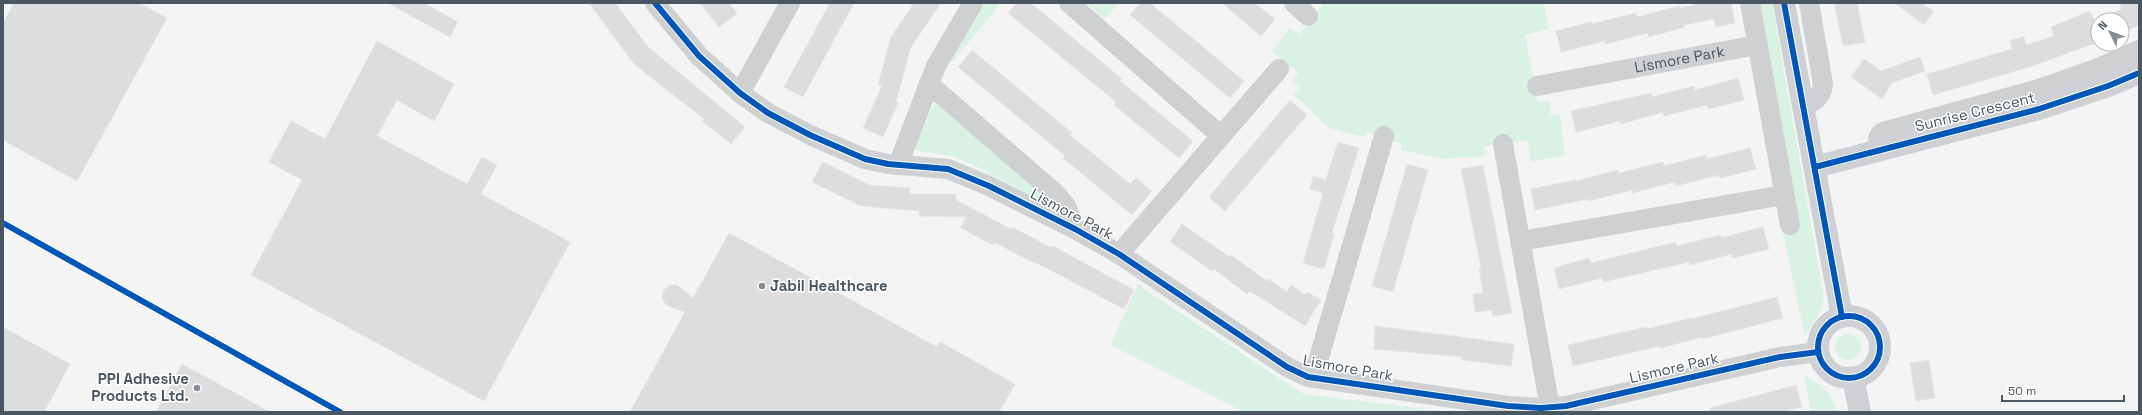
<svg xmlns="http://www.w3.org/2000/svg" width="2142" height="415" font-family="'Space Grotesk',sans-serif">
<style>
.green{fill:#d9f2e3}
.building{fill:#ddddde;stroke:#e5e6e7}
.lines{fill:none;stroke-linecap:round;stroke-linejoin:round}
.street{stroke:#ced0d2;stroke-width:20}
.secondary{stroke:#ced0d4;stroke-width:22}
.cycleway-casing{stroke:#fff;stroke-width:8}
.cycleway{stroke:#0057b8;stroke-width:6}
.poi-dot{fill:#868d94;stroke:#fff;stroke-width:1.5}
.labels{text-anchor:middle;stroke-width:3;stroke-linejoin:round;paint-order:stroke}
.street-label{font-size:15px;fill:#4a5661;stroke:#fff}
.poi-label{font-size:15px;font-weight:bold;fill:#4a5661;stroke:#fff;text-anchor:start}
</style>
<rect width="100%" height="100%" fill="#f4f4f4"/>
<g class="green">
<polygon points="985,3 1001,3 952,62 951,58 971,22"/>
<polygon points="1087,3 1119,3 1104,19"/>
<polygon points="1324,3 1544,3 1548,29 1525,35 1538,102 1549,101 1551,115 1560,114 1565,155 1531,162 1527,140 1484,146 1485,156 1444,159 1401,150 1401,144 1368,132 1364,137 1329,128 1293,94 1300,87 1292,81 1298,73 1272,51 1290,28 1300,34"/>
<polygon points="1759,3 1772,3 1824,299 1821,310 1805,337 1783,232"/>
<polygon points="934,104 947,109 1050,199 1045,203 972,164 951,156 913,150"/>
<polygon points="1139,283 1144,289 1304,394 1450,412 1244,412 1110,345"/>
<circle cx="1848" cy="347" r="13"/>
<path d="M1804,375C1822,386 1832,391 1837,412H1811Z"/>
</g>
<g class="building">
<polygon points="14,3 139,3 167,18 77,181 3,140 3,23"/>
<polygon points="388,3 424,3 458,22 450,37"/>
<polygon points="589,3 615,3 648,47 745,127 731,144 702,121 704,119 634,64"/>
<polygon points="700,3 729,3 737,14 719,27"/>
<polygon points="830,3 854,3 803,97 784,87"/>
<polygon points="914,3 941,3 911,47 896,102 898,103 883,137 863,128 882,86 878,84 891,37"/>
<polygon points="1017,3 1031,3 1122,79 1120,81 1193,141 1179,158 1114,105 1116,102 1008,13"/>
<polygon points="1140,3 1150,3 1244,81 1230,98 1130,15"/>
<polygon points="1222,3 1255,3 1275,19 1261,36"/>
<polygon points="1702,3 1731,3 1735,23 1716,27 1714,19 1684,25 1685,27 1649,37 1648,33 1606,44 1605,41 1561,52 1556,31 1591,22 1592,24 1636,13 1637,17 1679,6 1680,8"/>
<polygon points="1834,3 1857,3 1865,42 1843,46"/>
<polygon points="1895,3 1921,3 1934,11 1924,25"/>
<polygon points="2119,3 2139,3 2139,25 2122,33 2122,20 2098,20 2122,9"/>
<polygon points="2090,11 2095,22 2098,20 2098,42 2033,66 1933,95 1927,74 2012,49 2010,40 2024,37 2026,45 2054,36 2051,27"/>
<polygon points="377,41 454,84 434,121 397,100 377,136 467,184 482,157 497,165 481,194 570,242 484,401 251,275 302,180 269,162 291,121 325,139"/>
<polygon points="972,50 1072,133 1070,135 1130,184 1136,178 1152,191 1132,215 1063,158 1065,156 958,67"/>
<polygon points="1920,57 1925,71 1892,83 1882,99 1851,77 1864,59 1881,71"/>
<polygon points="1738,78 1744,100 1708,109 1707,105 1664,116 1663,112 1621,124 1620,121 1576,132 1571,111 1651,93 1652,97 1694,86 1695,90"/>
<polygon points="1290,100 1307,115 1225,211 1209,197"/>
<polygon points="1338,142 1359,148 1332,233 1334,234 1324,269 1303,263 1323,193 1310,189 1313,176 1326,180"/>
<polygon points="1750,148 1756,169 1720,178 1719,175 1676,186 1675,182 1632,193 1632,190 1588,201 1588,199 1535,210 1531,189 1576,180 1576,181 1618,170 1619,173 1663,162 1664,166 1706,155 1707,159"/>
<polygon points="823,162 869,185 910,188 910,194 956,194 956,200 1011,229 1012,227 1052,248 1053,246 1134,290 1124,309 1035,262 1034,263 994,242 993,245 961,228 966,217 919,216 919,211 861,206 812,182"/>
<polygon points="1407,164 1428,170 1393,292 1372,286"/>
<polygon points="1483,165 1512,313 1493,316 1492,310 1475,312 1473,294 1483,293 1479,268 1481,267 1461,169"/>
<polygon points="1182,224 1230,257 1231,255 1267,281 1268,279 1287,292 1291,285 1305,295 1307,292 1321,300 1305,326 1250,291 1247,294 1214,269 1212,271 1170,242"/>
<polygon points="1763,227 1769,249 1733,258 1732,254 1690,265 1689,262 1603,282 1602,278 1559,289 1554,268 1589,258 1591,263 1676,242 1677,246 1720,235 1721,238"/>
<polygon points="729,233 937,347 940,342 1015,384 999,412 630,412 685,312 666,305 662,298 664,290 669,285 677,285 693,298"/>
<polygon points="1777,297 1783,318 1703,339 1703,337 1660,348 1660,346 1573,366 1568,345 1646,327 1647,329 1691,318 1691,319"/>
<polygon points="1375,326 1514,344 1511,366 1462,360 1462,357 1374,349"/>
<polygon points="3,327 70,364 44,412 3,412"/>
<polygon points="1929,360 1935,398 1916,401 1910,363"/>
<polygon points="182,364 270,412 156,412"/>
<polygon points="1796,385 1802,407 1781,412 1710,412 1710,408"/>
</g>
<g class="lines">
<g class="street">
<polyline points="655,3 699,56 740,93 768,113 810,135 865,159 888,164 948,169 989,186 1075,229 1119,254 1287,367 1308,377 1508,406 1541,408 1566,406 1780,357 1818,352"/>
<polyline points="1069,3 1220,135"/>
<polyline points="1294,3 1308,16"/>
<polyline points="1750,3 1790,225"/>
<polyline points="929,84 1055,193 1066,206 1075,229"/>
<path id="s1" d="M1537,86L1757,45"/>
<polyline points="740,93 790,3"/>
<path d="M1803,107C1814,102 1822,97 1823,84L1809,3"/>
<polyline points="1503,144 1550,408"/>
<path d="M1880,150C1878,142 1876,137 1883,132L2039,89L2096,69L2139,50"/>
<polyline points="898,165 936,66 973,3"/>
<polyline points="1520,241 1784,195"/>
<polyline points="1119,254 1279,69"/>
<polyline points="1313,378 1384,136"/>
</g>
<g class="secondary">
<polyline points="1784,3 1842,317"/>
<polyline points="1815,167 2039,109 2108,86 2139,73"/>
<circle cx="1849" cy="347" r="31"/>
<polyline points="1853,378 1860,412"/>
</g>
<g class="cycleway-casing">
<g id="cycleway">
<polyline points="655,3 699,56 740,93 768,113 810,135 865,159 888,164 948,169 989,186 1075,229 1119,254 1287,367 1308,377 1508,406 1541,408 1566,406 1780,357 1818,352"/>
<polyline points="1784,3 1842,317"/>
<polyline points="1815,167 2039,109 2108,86 2139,73"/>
<polyline points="3,223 340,412"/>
<circle cx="1849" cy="347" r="31"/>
</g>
</g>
<use href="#cycleway" class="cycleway"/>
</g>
<g class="poi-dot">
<circle cx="762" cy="286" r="4"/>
<circle cx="197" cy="388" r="4"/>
</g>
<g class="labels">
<g class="street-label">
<text dy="5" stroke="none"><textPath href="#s1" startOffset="145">Lismore Park</textPath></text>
<text transform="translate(1975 112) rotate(-14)" y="5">Sunrise Crescent</text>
<text transform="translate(1072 214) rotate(28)" y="5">Lismore Park</text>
<text transform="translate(1348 368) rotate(10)" y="5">Lismore Park</text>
<text transform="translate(1674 368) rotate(-13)" y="5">Lismore Park</text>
</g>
<g class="poi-label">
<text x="770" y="291">Jabil Healthcare</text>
<text x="189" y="384" text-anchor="end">PPI Adhesive<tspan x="189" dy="17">Products Ltd.</tspan></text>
</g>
</g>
<rect width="2142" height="415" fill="none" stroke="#4a5661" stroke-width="8"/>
<g transform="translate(2110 32) rotate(312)"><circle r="19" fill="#ffffff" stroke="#b7bbc0"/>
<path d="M0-3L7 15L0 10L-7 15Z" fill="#868d94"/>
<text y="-6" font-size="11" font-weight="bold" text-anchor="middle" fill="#4a5661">N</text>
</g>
<path d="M2002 395v6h122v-6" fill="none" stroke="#4a5661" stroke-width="2"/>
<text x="2008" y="395" font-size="12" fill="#4a5661" stroke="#ffffff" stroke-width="3" paint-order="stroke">50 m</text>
</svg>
